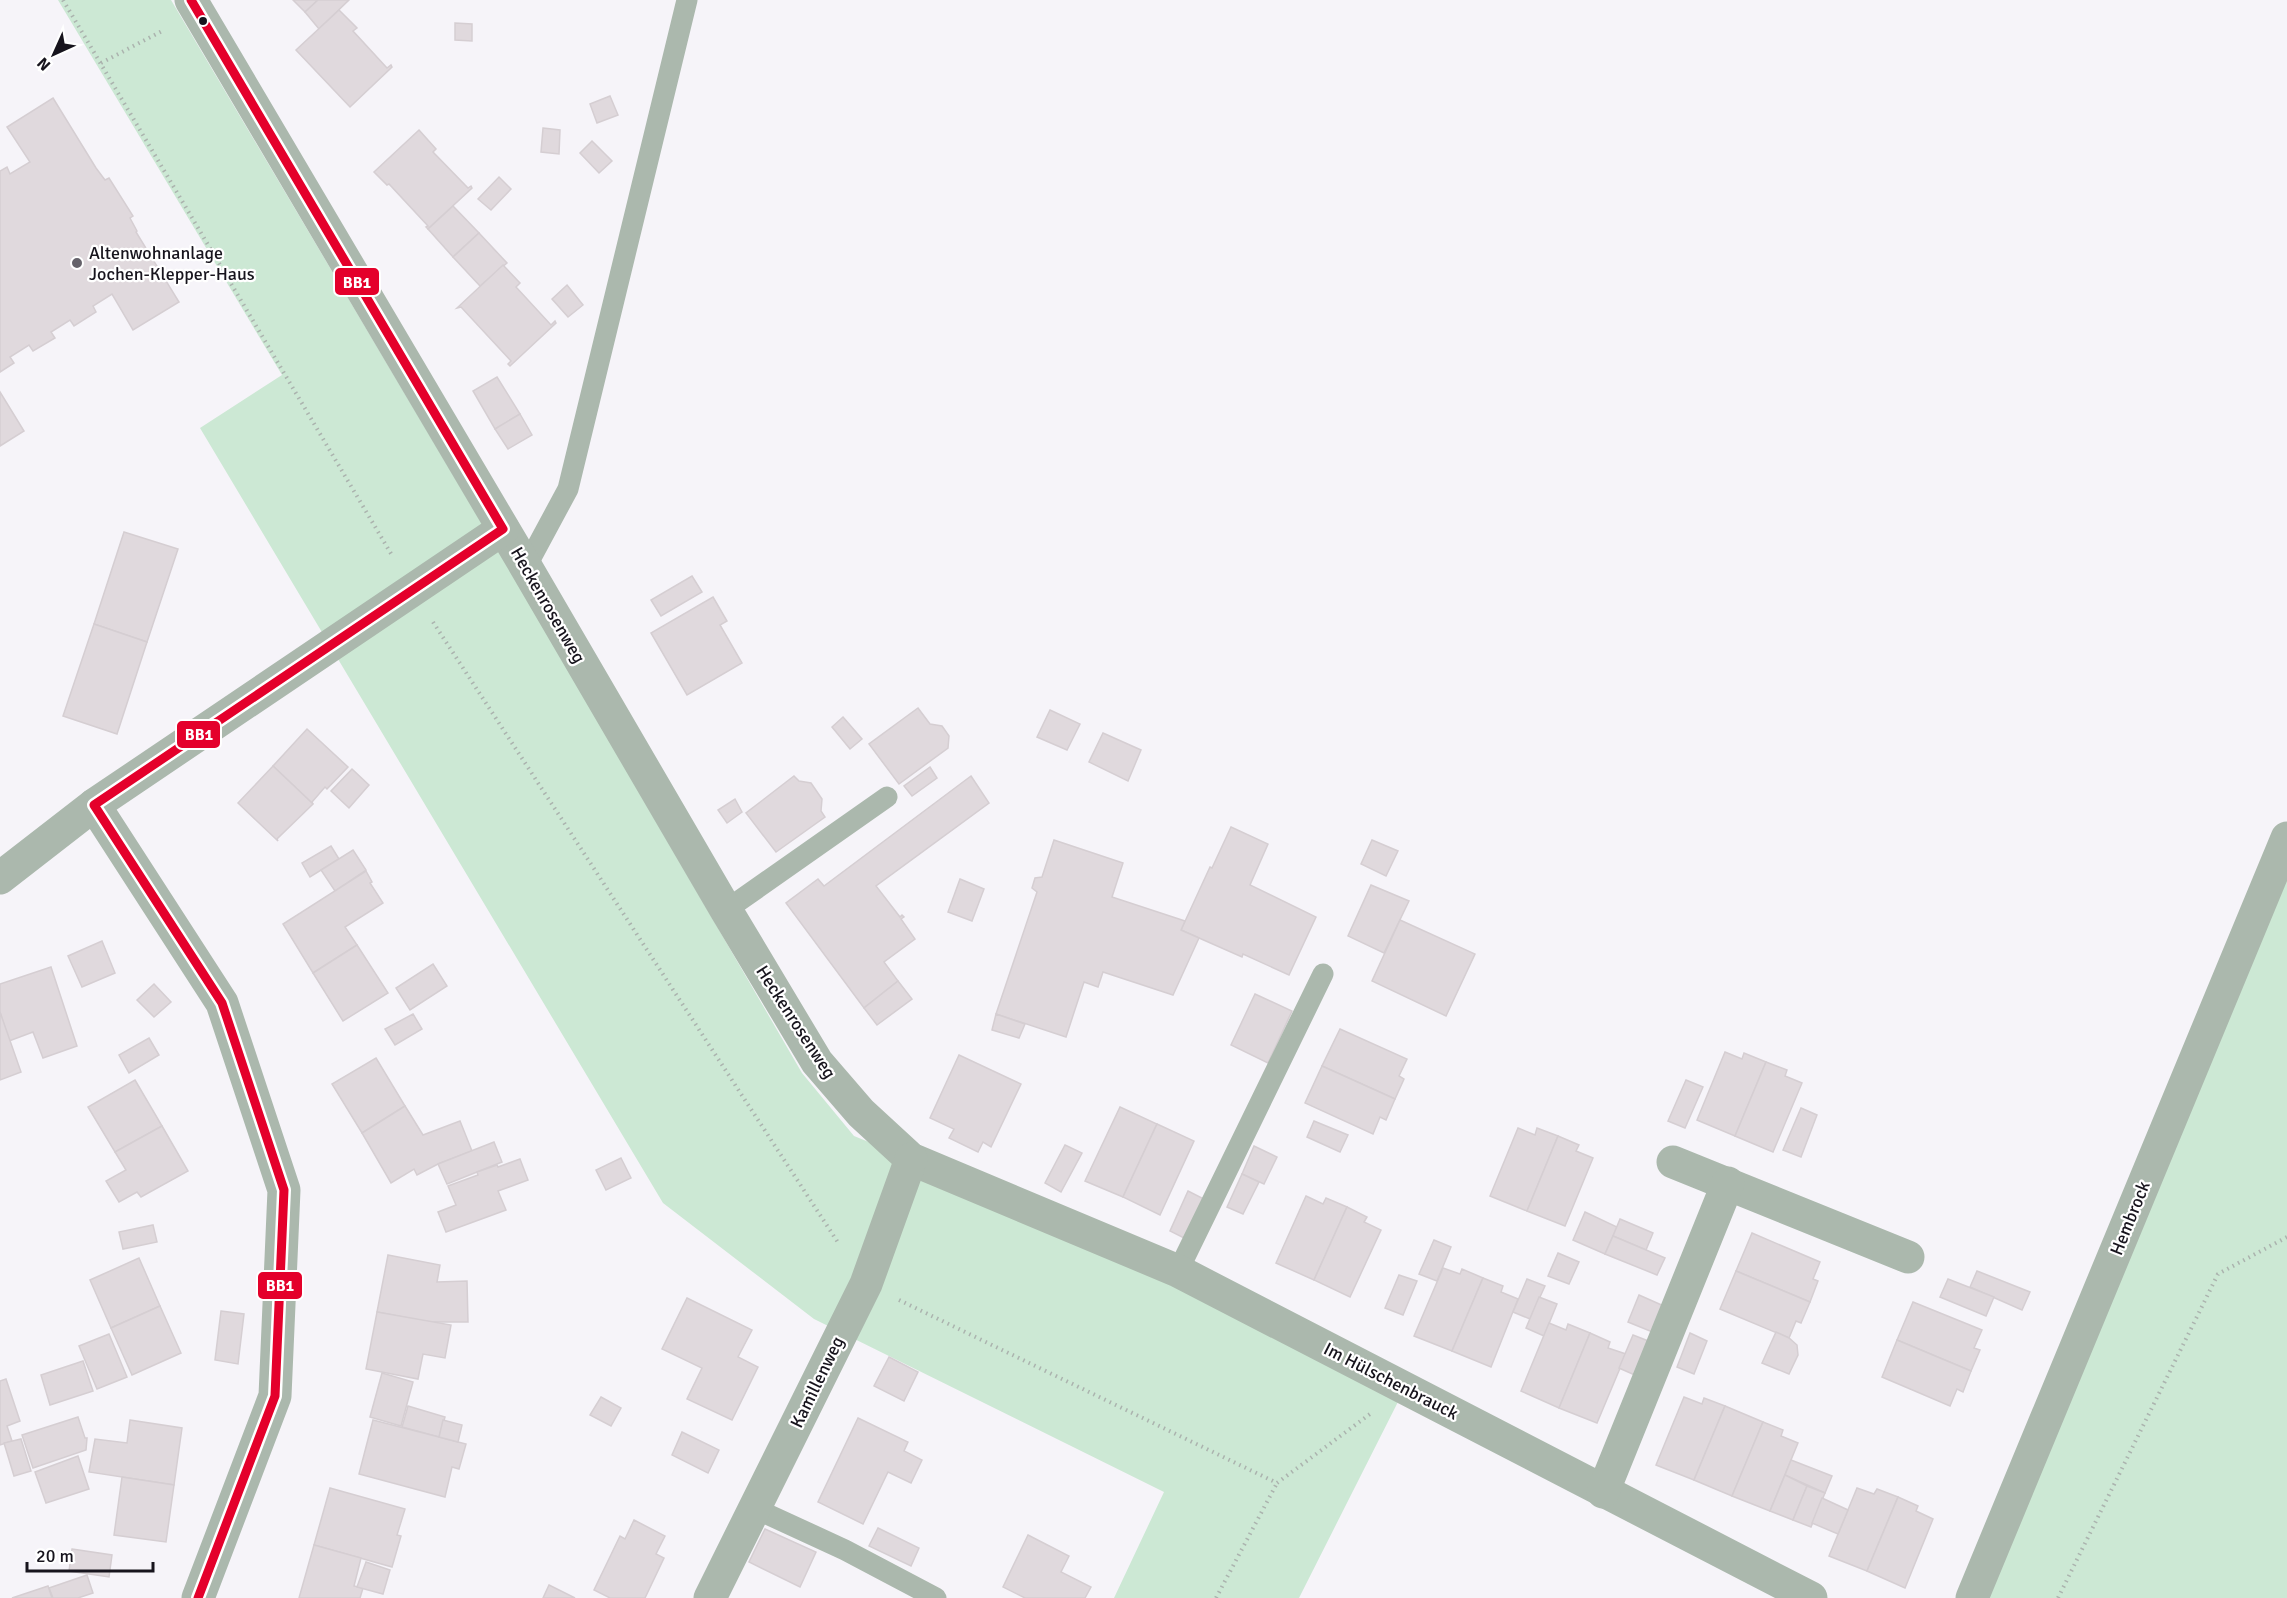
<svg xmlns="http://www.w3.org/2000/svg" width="2287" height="1598" font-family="Signika,sans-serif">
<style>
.green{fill:#cce8d4}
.building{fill:#e0d9dd;stroke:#d5ced2;stroke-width:1.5}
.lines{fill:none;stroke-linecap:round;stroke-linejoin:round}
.path{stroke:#abb3ae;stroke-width:4;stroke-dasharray:1.5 4.5;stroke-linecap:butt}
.service{stroke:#abb8ad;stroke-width:21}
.minor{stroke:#abb8ad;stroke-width:33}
.bus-1-casing{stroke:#fff;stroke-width:14}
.bus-1{stroke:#e4002b;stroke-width:9}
.bus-dot{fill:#17141d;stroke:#fff;stroke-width:2}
.poi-dot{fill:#65626a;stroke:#fff;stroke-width:2}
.labels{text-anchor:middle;stroke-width:4.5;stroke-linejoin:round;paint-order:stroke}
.poi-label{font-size:18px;fill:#17141d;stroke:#fff;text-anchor:start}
.street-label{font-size:18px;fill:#17141d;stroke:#fff}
.line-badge{stroke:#fff;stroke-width:2}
.badge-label{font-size:16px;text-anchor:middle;font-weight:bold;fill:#fff}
</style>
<rect width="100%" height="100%" fill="#f6f4f9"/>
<g class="green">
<polygon points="58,0 171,0 538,618 802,1073 854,1136 911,1159 1405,1388 1299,1598 1114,1598 1164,1492 814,1319 663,1203 200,428 282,375"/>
<polygon points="2287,845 2287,1598 1972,1598"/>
</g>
<g class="building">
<polygon points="293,0 318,0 305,12"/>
<polygon points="318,0 349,0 319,29 305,12"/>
<polygon points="339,10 357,28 353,31 387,68 391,65 392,67 350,107 296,50"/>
<polygon points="455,23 472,24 472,41 455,40"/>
<polygon points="610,96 618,115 597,123 590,104"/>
<polygon points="53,98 96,168 105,180 109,178 133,216 130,218 137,231 136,232 179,302 133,330 112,294 93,306 96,312 74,326 70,320 51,332 55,338 33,351 29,345 10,357 14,363 0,372 0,171 7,167 10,174 30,162 7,127"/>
<polygon points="543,128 560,130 559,154 541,152"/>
<polygon points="419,130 436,149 433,152 468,188 471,186 472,188 428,229 426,227 428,226 389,184 387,185 374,172"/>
<polygon points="592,141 612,161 599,173 580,153"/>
<polygon points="499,177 511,189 491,210 478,199"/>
<polygon points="453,206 479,233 453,257 428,229"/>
<polygon points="479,233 507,263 480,286 453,257"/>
<polygon points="503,265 520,283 516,287 551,325 555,321 556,323 510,366 508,364 511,361 461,307 457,308"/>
<polygon points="567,285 583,305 568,317 552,299"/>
<polygon points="497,377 520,414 495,429 473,391"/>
<polygon points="0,392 24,431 0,446"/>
<polygon points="520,414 532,435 508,449 495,429"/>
<polygon points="124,532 178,549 147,642 94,624"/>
<polygon points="692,576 702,592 661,616 651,600"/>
<polygon points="713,597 727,621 720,625 742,663 687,695 651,633"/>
<polygon points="94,624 147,642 117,734 63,716"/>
<polygon points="918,708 930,724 942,726 949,736 948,748 899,784 869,744"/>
<polygon points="1050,710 1080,724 1067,750 1037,737"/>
<polygon points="843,717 862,739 850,749 832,727"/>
<polygon points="307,729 348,767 327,789 325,787 312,802 313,804 273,766"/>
<polygon points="1103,733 1141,750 1128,781 1089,762"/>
<polygon points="273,766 313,804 277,839 278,841 238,803"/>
<polygon points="930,767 937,778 912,796 904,786"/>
<polygon points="352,769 369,785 349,808 331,791"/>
<polygon points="794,776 799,781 811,783 822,799 821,811 825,817 776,852 746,813"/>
<polygon points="971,776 989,803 876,886 900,917 902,915 904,917 901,919 915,939 884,962 898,981 864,1008 786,903 818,879 824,886"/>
<polygon points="735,799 742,812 727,823 718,810"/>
<polygon points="1231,827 1268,844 1250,885 1316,917 1289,975 1243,954 1242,957 1181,930 1210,867 1212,868"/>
<polygon points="1054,840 1123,863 1112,897 1185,921 1181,930 1199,938 1173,995 1103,972 1098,987 1084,982 1066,1037 996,1014 1037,892 1032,888 1035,878 1042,877"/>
<polygon points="1372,840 1398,851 1386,876 1361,864"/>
<polygon points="331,846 339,859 310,877 302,863"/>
<polygon points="353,850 366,870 335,891 321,870"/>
<polygon points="366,871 372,882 370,883 383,903 345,927 357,945 313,973 283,924"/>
<polygon points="960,879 984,889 972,921 948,912"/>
<polygon points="1371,885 1409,901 1384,953 1348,936"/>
<polygon points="1400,920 1475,954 1446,1016 1372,981"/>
<polygon points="102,941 115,973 82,987 68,956"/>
<polygon points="357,945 388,993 343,1021 313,973"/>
<polygon points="433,964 447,986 410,1010 396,988"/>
<polygon points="51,967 77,1046 43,1058 33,1032 9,1041 0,1012 0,984"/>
<polygon points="898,981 912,999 877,1025 864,1008"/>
<polygon points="154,984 171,1002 154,1017 137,1000"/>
<polygon points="1255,994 1292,1011 1268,1063 1231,1045"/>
<polygon points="0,1012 21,1072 0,1080"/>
<polygon points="413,1014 422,1029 395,1045 385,1029"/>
<polygon points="996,1014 1025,1024 1019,1038 992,1030"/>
<polygon points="1340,1029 1407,1059 1399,1076 1404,1079 1395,1099 1322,1066"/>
<polygon points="149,1038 159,1055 129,1073 119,1055"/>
<polygon points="1725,1052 1742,1059 1744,1053 1766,1062 1735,1136 1697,1120"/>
<polygon points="959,1055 1021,1084 991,1147 983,1142 978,1152 949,1138 954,1129 930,1118"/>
<polygon points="376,1058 405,1106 362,1133 332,1084"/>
<polygon points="1766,1062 1787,1070 1785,1076 1802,1083 1773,1152 1735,1136"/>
<polygon points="1322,1066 1395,1099 1386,1120 1380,1117 1373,1134 1305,1103"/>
<polygon points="135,1080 162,1126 115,1152 88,1107"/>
<polygon points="1686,1080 1703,1087 1685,1128 1668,1121"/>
<polygon points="405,1106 423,1135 460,1121 472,1151 438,1164 417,1175 414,1169 391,1183 362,1133"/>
<polygon points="1120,1107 1157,1124 1123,1197 1085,1181"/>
<polygon points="1801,1108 1817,1115 1801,1157 1783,1150"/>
<polygon points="1314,1121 1348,1135 1340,1152 1307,1137"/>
<polygon points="1157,1124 1194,1141 1160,1215 1123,1197"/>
<polygon points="162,1126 188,1171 141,1197 137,1192 119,1202 106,1181 126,1170 115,1152"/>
<polygon points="1518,1128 1535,1135 1537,1128 1558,1136 1527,1211 1490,1196"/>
<polygon points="1558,1136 1579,1145 1576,1151 1593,1158 1565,1226 1527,1211"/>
<polygon points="494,1142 502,1162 447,1184 438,1164"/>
<polygon points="1065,1145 1082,1153 1061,1192 1045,1183"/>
<polygon points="1254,1146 1277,1157 1264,1184 1242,1174"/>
<polygon points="621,1158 631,1178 606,1190 596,1170"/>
<polygon points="520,1159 528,1180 498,1191 506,1210 446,1232 438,1212 456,1205 448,1186 478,1175 477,1172 497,1165 498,1167"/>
<polygon points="1242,1174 1259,1182 1243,1214 1227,1207"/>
<polygon points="1188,1191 1204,1199 1186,1239 1170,1231"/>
<polygon points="1306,1196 1323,1204 1326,1198 1347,1207 1314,1280 1276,1263"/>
<polygon points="1347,1207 1367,1217 1364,1222 1381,1230 1350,1297 1314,1280"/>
<polygon points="1585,1212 1617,1227 1605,1254 1573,1240"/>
<polygon points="1620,1219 1653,1233 1646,1250 1613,1236"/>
<polygon points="153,1225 157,1242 123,1249 119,1232"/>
<polygon points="1752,1233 1820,1262 1813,1279 1818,1281 1810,1302 1736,1271"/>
<polygon points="1613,1236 1665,1258 1657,1275 1605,1254"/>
<polygon points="1434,1240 1451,1247 1437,1281 1419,1274"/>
<polygon points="1558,1253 1579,1262 1569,1284 1548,1276"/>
<polygon points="388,1255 440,1265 437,1282 467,1281 468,1322 429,1322 377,1312"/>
<polygon points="139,1258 160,1306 111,1328 90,1280"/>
<polygon points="1443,1268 1460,1274 1462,1269 1483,1278 1452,1351 1414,1336"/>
<polygon points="1736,1271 1810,1302 1801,1323 1796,1321 1789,1338 1720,1309"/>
<polygon points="1977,1271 2030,1292 2022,1310 1970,1287"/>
<polygon points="1399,1275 1417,1281 1403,1315 1385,1308"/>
<polygon points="1483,1278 1503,1286 1501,1292 1518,1299 1491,1367 1452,1351"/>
<polygon points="1527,1279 1545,1286 1530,1319 1513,1312"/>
<polygon points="1948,1279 1994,1297 1986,1316 1940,1297"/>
<polygon points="1639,1295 1666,1307 1655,1333 1628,1322"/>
<polygon points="1539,1297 1557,1304 1544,1336 1526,1328"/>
<polygon points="687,1298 752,1330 738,1357 758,1367 732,1420 687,1399 702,1368 662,1349"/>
<polygon points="1913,1302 1982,1330 1974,1348 1980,1350 1971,1371 1897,1340"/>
<polygon points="160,1306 181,1353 132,1375 111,1328"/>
<polygon points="221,1311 244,1314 238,1364 215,1360"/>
<polygon points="377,1312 451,1325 445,1358 423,1354 418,1379 366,1369"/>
<polygon points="1549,1323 1566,1330 1568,1324 1590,1333 1559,1408 1521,1391"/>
<polygon points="1776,1332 1789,1338 1797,1345 1798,1355 1789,1374 1762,1363"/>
<polygon points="1590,1333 1610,1342 1608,1348 1626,1354 1597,1423 1559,1408"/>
<polygon points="1690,1333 1707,1341 1694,1374 1677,1367"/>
<polygon points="109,1334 127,1377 97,1389 79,1346"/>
<polygon points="1633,1335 1651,1342 1637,1376 1619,1368"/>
<polygon points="1897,1340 1971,1371 1963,1392 1957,1389 1950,1406 1882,1377"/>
<polygon points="889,1357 918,1372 904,1401 874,1386"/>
<polygon points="83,1361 93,1391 50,1405 41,1375"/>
<polygon points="382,1373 413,1382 401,1426 370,1417"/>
<polygon points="6,1379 20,1421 7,1426 12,1441 0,1445 0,1381"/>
<polygon points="601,1397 621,1408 611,1426 590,1415"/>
<polygon points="1684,1397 1702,1404 1704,1398 1725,1406 1694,1480 1656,1465"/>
<polygon points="408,1406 445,1417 439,1437 402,1427"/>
<polygon points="1725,1406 1763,1422 1732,1496 1694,1480"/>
<polygon points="78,1417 85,1438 87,1438 86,1450 33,1468 22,1435"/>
<polygon points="858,1418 908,1442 904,1451 922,1460 911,1483 888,1472 863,1524 818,1502"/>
<polygon points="130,1420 182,1428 174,1485 89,1472 95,1439 127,1443"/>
<polygon points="373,1420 466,1444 459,1469 452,1467 445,1497 359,1474"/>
<polygon points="443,1420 462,1425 458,1442 439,1437"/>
<polygon points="1763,1422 1783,1430 1781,1436 1798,1443 1770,1511 1732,1496"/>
<polygon points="682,1432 719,1450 708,1473 672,1455"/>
<polygon points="21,1439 31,1471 14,1476 4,1443"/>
<polygon points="78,1456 89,1489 46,1503 35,1472"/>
<polygon points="1791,1460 1832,1476 1825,1493 1785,1475"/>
<polygon points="1785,1475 1807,1486 1793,1520 1770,1511"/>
<polygon points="122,1477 174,1485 166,1542 114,1535"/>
<polygon points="1807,1486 1825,1493 1811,1527 1793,1520"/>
<polygon points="330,1488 405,1509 397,1535 401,1536 392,1567 314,1545"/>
<polygon points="1857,1488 1874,1494 1877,1489 1898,1497 1867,1571 1829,1556"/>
<polygon points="1898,1497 1918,1506 1916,1511 1933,1519 1905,1588 1867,1571"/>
<polygon points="1822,1498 1848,1510 1838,1534 1812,1523"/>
<polygon points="634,1520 665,1536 656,1554 664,1558 645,1598 610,1598 594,1590 620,1536 625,1539"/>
<polygon points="878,1528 919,1548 911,1566 869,1546"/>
<polygon points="765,1529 816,1552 800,1587 749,1562"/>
<polygon points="1028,1535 1069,1556 1061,1572 1091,1587 1085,1598 1025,1598 1003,1587"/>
<polygon points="314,1545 361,1558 354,1586 363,1588 360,1598 299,1598"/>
<polygon points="72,1549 112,1555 109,1577 69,1571"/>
<polygon points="366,1562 390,1570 383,1594 357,1587"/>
<polygon points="87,1575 93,1593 78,1598 53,1598 49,1588"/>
<polygon points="549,1585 575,1598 543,1598"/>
<polygon points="48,1586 52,1598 12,1598"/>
</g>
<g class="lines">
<g class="path">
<polyline points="63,0 393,557"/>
<polyline points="101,63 164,30"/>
<polyline points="433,622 839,1244"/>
<polyline points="899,1300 1277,1483 1370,1414"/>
<polyline points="1216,1598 1277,1483"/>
<polyline points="2058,1598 2218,1274 2287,1237"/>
</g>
<g class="service">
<polyline points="526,567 568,489 687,0"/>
<polyline points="726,910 887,797"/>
<polyline points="1178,1271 1323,974"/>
<polyline points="754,1508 845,1550 936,1598"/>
</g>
<g class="minor">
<polyline points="191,0 526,567 726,910 817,1062 861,1113 911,1159 1178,1271 1811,1598"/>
<polyline points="94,805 222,1003 284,1190 275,1396 198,1598"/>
<polyline points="0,878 94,805 503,529"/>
<polyline points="1673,1162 1908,1257"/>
<polyline points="1603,1492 1728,1183"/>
<polyline points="710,1598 866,1284 911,1159"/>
<polyline points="1972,1598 2287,838"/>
</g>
<g class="bus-1-casing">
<polyline id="bus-1" points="191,0 503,529 94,805 222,1003 284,1190 275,1396 198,1598"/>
</g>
<use href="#bus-1" class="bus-1"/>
</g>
<circle class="bus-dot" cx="203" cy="21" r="5"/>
<circle class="poi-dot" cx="77" cy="263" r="6"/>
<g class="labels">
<g class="poi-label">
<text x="89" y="259">Altenwohnanlage<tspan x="89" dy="21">Jochen-Klepper-Haus</tspan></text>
</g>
<g class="street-label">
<text transform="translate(548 605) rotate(60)" y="6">Heckenrosenweg</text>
<text transform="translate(796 1022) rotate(57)" y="6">Heckenrosenweg</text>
<text transform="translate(2130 1218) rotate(-68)" y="6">Hembrock</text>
<text transform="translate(1391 1381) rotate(27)" y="6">Im Hülschenbrauck</text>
<text transform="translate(817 1382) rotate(-64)" y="6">Kamillenweg</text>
</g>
</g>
<g class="line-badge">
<rect x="334" y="267" width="46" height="29" rx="6" fill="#e4002b"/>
<rect x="176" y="720" width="45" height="29" rx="6" fill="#e4002b"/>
<rect x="257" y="1271" width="46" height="29" rx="6" fill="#e4002b"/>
</g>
<g class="badge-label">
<text x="357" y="288">BB1</text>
<text x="199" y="740">BB1</text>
<text x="280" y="1291">BB1</text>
</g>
<g transform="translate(54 54) rotate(225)" stroke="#ffffff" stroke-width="4.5" paint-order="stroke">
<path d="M0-4.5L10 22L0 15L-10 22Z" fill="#17141d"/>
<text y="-9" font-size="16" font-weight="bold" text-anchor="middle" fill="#17141d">N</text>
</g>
<path d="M27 1562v9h126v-9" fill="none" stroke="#17141d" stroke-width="3"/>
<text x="36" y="1562" font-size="18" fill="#17141d" stroke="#ffffff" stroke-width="4.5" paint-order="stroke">20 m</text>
</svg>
